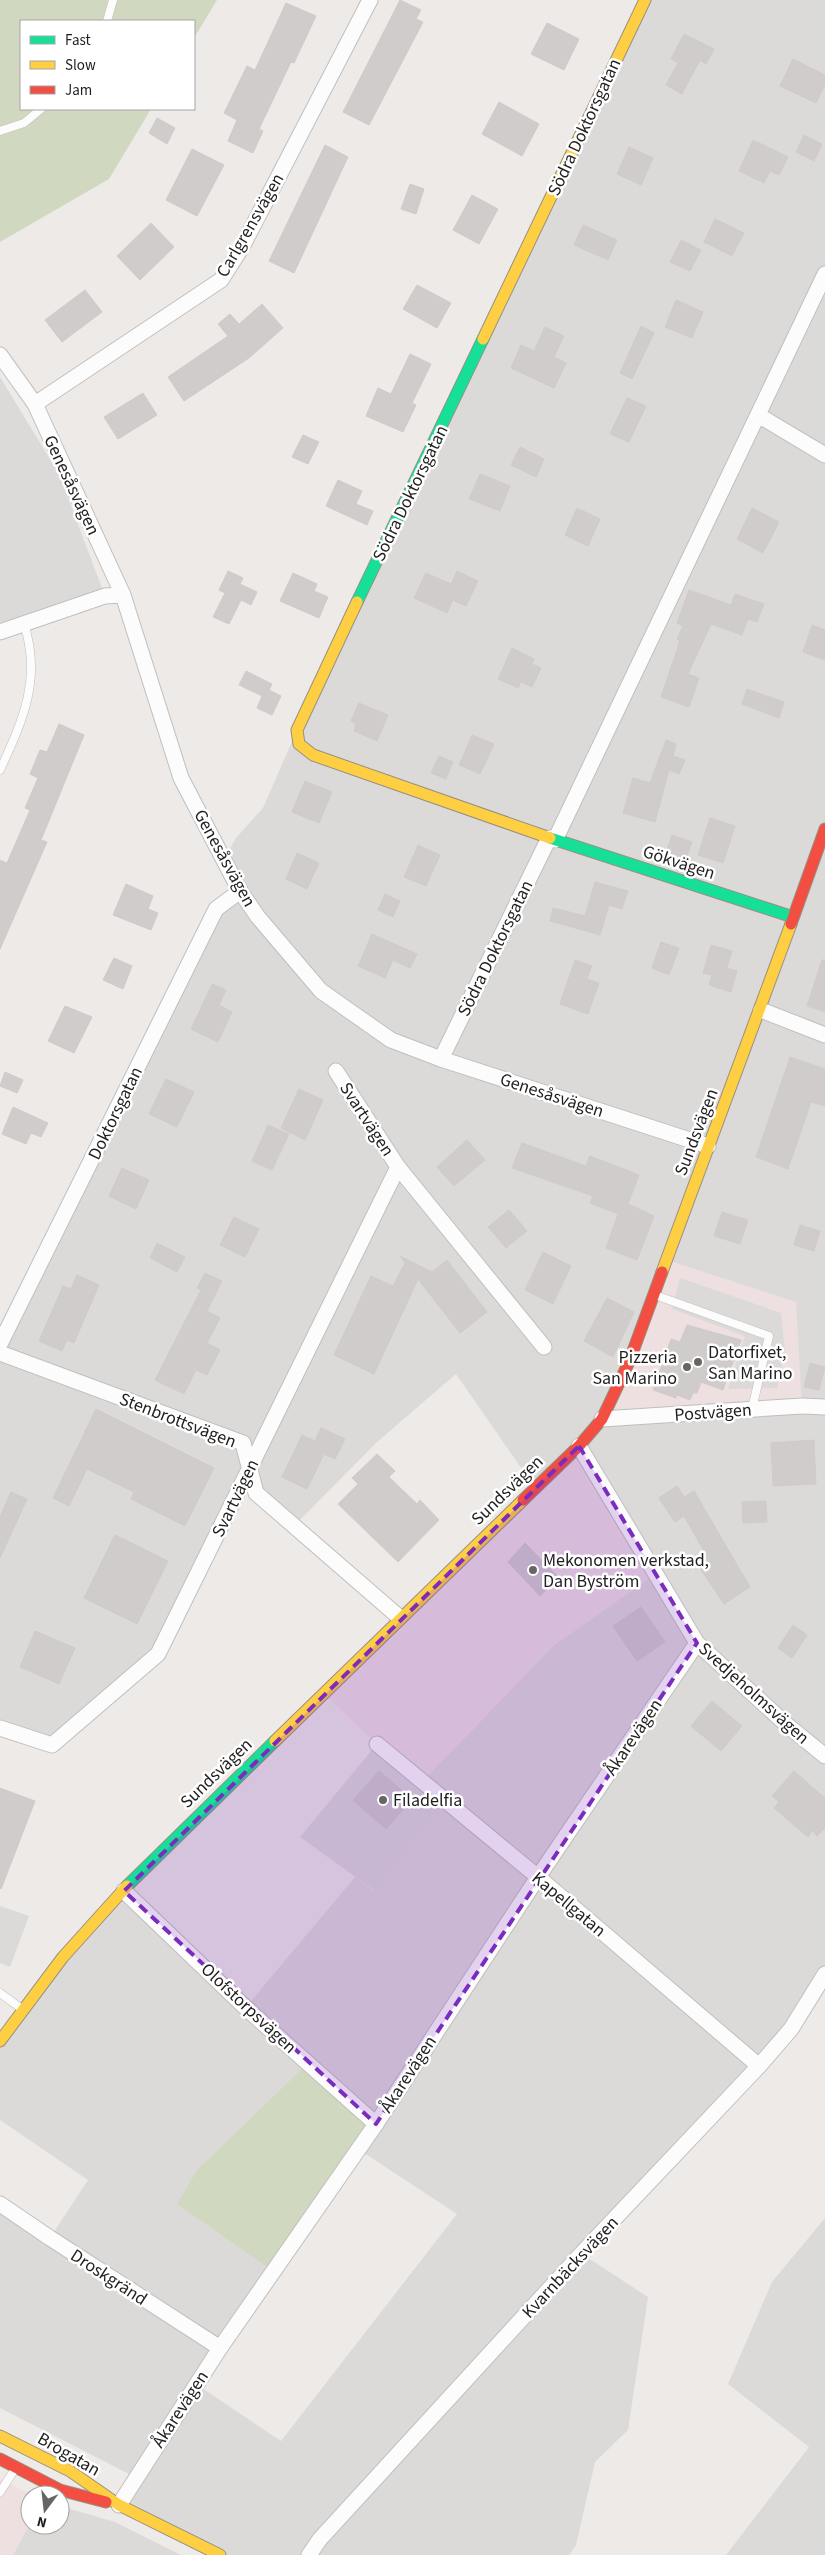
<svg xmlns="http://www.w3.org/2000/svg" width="825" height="2555" font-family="'Source Sans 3',sans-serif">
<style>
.residential{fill:#dcdad9;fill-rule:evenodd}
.commercial{fill:#eedfe1}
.religious{fill:#dbdad9}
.forest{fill:#d0d9bf}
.building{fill:#d0cccb;stroke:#d0cbc9}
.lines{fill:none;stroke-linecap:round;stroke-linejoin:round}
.lane-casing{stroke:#c0bfbe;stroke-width:9}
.street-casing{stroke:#c0bfbe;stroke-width:17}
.fast-casing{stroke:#969181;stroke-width:13}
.slow-casing{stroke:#969181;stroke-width:13}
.jam-casing{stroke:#969181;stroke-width:13}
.lane{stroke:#fcfcfc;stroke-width:8}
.street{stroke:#fcfcfc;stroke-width:15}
.fast{stroke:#16e098;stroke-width:11}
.slow{stroke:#ffcf43;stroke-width:11}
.jam{stroke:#f24e42;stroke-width:11}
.marked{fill:#7b2cbf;fill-opacity:0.2;stroke:#7b2cbf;stroke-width:4;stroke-dasharray:10 6;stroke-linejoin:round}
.poi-dot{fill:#676665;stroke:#fff;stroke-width:2}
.labels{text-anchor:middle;stroke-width:5;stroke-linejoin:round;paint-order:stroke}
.street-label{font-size:18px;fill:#1f1f1f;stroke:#fff}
.poi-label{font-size:18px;fill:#1f1f1f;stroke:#fff;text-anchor:start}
</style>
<rect width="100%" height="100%" fill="#edeae8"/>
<g class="residential">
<path d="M645,0H825V1974L791,2029L582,2254L648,2297L628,2430L595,2462L576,2545L569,2555H220L119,2505L135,2477L0,2408V2207L50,2238L88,2180L0,2120V2041L124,1891L246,2007L355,1877L374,1891L422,1782L553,1646L655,1574L535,1488L456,1374L376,1443L294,1526L256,1493L251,1467L158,1654L52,1745L0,1728V1344L216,909L240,891L224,859L236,838L263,808L308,705ZM358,2149L457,2214L281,2441L196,2384Z"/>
<polygon points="0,377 59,474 105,596 0,632"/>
<polygon points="825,2218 825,2555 726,2555 809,2447 728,2384 772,2282"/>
<polygon points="60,2506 115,2522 181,2555 13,2555 30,2523 30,2525 60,2525"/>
</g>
<g class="commercial">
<polygon points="667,1260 796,1302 802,1406 602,1419"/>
<polygon points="579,1446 656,1574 553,1646 422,1782 377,1744 323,1693"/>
<polygon points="0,2479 32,2495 30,2523 13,2555 0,2555"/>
</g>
<g class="religious">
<polygon points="680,1278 781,1313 785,1352 777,1388 728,1389 745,1336 672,1309"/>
<polygon points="377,1744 443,1799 375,1891 300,1837"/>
<polygon points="0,1906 29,1916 10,1967 0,1963"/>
</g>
<g class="forest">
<polygon points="0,0 217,0 194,38 194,21 21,21 21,109 151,109 109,179 0,242"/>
<polygon points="308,2063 376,2124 273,2271 177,2204 197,2170"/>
</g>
<g class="building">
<polygon points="400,0 421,10 416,19 423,22 369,125 343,112"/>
<polygon points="286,3 316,16 294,63 291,62 259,129 263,131 253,153 228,141 237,120 224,113 247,66 255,70"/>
<polygon points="547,23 579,39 564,70 531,54"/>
<polygon points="684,34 714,49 706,64 700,60 682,94 666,85 678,63 671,59"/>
<polygon points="793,59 825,75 825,85 816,103 780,86"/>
<polygon points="499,102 539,124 522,156 482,134"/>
<polygon points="157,118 175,128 167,144 149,133"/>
<polygon points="804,135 822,144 814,161 796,152"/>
<polygon points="753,140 788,157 779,175 770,171 764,183 739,171"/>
<polygon points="325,145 348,157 294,273 269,261"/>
<polygon points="629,147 653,158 641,185 617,174"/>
<polygon points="192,149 224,165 197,216 166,200"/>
<polygon points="410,184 424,189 416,214 401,209"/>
<polygon points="472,195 498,209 479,244 453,230"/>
<polygon points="715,219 744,233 732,256 704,242"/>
<polygon points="151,223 174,247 140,280 117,256"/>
<polygon points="583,225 617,240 608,260 574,245"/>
<polygon points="681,240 701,250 690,271 670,262"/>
<polygon points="417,285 451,303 437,328 403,309"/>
<polygon points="85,290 102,312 62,342 45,320"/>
<polygon points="676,300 703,312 692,338 665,327"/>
<polygon points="262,304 283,328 249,358 184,401 168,377 228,336 218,324 230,314 239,324"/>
<polygon points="641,326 654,333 632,379 620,373"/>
<polygon points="545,327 564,336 554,357 566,363 554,388 511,368 521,345 534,351"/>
<polygon points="410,354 431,364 412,403 416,405 403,432 366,416 378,388 391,394"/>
<polygon points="143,393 157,415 118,439 104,417"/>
<polygon points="627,398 646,406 629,442 610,434"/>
<polygon points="303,435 319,442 308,464 292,457"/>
<polygon points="520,447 544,459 536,477 511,465"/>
<polygon points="480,474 510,486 500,511 469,499"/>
<polygon points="338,480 362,491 356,504 373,511 367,525 326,506"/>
<polygon points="577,508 600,519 588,546 565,535"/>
<polygon points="752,508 779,522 763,553 737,539"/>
<polygon points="228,571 243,578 240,584 257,592 251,605 241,600 229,624 213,617 225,593 219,590"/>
<polygon points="457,571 478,581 466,606 453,600 447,613 414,598 426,573 451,584"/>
<polygon points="293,573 317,584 314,591 328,597 319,618 280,601"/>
<polygon points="689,590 731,605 735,594 764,604 757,622 748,619 742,635 711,624 688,674 699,678 689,707 661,697 680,641 677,639 683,626 677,623"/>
<polygon points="812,625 825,630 825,660 803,652"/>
<polygon points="512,648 534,659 532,664 541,668 532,687 521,682 518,688 498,679"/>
<polygon points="246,671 272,684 269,690 281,696 272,715 257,708 262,696 239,685"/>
<polygon points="747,689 784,702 779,718 742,704"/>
<polygon points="359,703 388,715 377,741 354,731 356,724 351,721"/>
<polygon points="59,724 84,735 41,840 47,842 0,949 0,860 7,863 30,810 25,808 38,778 30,774 40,750 47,752"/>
<polygon points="472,735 494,744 480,774 459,765"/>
<polygon points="666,740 676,744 673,756 685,760 679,774 669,770 655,822 623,813 633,778 650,783"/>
<polygon points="439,756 453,762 446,779 431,773"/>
<polygon points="305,781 332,792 319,823 292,812"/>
<polygon points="710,818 735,826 723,863 698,855"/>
<polygon points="672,835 692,842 683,868 663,862"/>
<polygon points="418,845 440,855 426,886 404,877"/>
<polygon points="297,853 319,863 307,889 286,879"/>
<polygon points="595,882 628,891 622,909 609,905 600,935 550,921 553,908 585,916"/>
<polygon points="126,884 153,896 148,909 158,913 151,930 113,915"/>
<polygon points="385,894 400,901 393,917 378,910"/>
<polygon points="372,934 417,954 410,968 393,960 385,978 358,966"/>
<polygon points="661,942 679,948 669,975 652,968"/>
<polygon points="711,945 732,951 727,968 737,971 731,992 709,985 712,975 703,973"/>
<polygon points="114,958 132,966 123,989 103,980"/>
<polygon points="575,960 592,966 587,979 599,983 588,1014 560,1004"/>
<polygon points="822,960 825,960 825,1012 807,1006"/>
<polygon points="212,984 226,990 219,1005 232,1012 218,1042 191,1029"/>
<polygon points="65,1006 92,1017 74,1053 48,1041"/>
<polygon points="790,1057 825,1069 825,1106 811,1102 788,1169 756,1157"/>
<polygon points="5,1072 23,1080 17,1093 0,1086"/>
<polygon points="166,1079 194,1092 177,1127 149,1114"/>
<polygon points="299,1089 323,1100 305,1140 281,1128"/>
<polygon points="13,1107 48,1123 41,1137 31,1133 26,1144 2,1134"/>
<polygon points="268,1125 289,1134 272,1170 252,1161"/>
<polygon points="467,1140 485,1160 454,1186 437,1167"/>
<polygon points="522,1143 586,1166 590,1156 639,1175 628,1204 654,1216 637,1260 606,1248 618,1214 590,1203 593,1196 512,1168"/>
<polygon points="122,1168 149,1180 136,1209 109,1196"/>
<polygon points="509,1210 527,1231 506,1248 488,1227"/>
<polygon points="722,1212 748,1220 740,1244 714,1236"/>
<polygon points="234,1217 259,1229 245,1257 220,1245"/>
<polygon points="800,1225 820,1231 814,1251 794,1245"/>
<polygon points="157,1243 185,1257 177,1272 150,1258"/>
<polygon points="543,1252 571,1266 553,1304 525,1290"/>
<polygon points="400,1256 432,1272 447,1260 487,1312 460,1333 418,1279 374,1374 334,1355 371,1276 393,1286 405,1263"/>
<polygon points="205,1273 222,1281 207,1311 220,1318 207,1343 220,1350 207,1375 196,1370 184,1394 155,1380 201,1290 197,1288"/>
<polygon points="77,1275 99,1285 74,1343 67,1340 62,1351 39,1341 63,1286 71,1289"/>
<polygon points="607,1298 634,1312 613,1357 584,1341"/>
<polygon points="687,1325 741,1340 723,1390 701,1382 697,1393 693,1393 690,1400 677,1395 676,1398 653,1390 671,1339 680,1342"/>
<polygon points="810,1363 825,1367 819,1390 804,1387"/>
<polygon points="96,1409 214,1468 185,1526 131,1499 134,1492 87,1469 69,1506 53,1498"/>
<polygon points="321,1428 345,1439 335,1459 324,1454 307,1489 282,1477 302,1435 315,1441"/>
<polygon points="814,1440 816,1484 773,1486 771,1443"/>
<polygon points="377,1454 395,1471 389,1477 417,1504 420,1500 439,1520 398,1562 338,1504 358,1484 352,1478"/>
<polygon points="677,1486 684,1497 694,1491 750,1587 724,1604 698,1565 708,1558 684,1516 675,1522 659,1498"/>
<polygon points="11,1492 27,1499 0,1558 0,1517"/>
<polygon points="766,1501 767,1522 743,1523 742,1502"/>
<polygon points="115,1535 168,1561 137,1624 84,1598"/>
<polygon points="525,1543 558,1577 540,1596 508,1562"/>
<polygon points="641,1607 665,1642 637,1661 613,1626"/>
<polygon points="793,1625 807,1635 792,1658 778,1648"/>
<polygon points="35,1631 75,1648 59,1684 20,1667"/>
<polygon points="712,1701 742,1726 721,1751 691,1726"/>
<polygon points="379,1771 412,1799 386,1829 353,1800"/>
<polygon points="794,1771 825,1798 825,1828 817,1836 812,1831 808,1837 774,1808 779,1802 772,1796"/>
<polygon points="0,1788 35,1801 1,1889 0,1888"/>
</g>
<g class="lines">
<g class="lane-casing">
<g id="lane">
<polyline points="107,21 113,0"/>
<polyline points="0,131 24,123 41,109"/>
<path d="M0,770C23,720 42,679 24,624"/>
<polyline points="655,1295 769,1336 752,1409"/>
<polyline points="0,1993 22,2009"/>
<polyline points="0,2492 15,2469"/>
</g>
</g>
<g class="street-casing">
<g id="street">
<polyline points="0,355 35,404 123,595 181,778 240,891 258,917 321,991 391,1040 441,1059 708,1146"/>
<polyline points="35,404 221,280 242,247 370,0"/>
<polyline points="758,415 825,455"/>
<polyline points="0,632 105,596 123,595"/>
<polyline points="761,1010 825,1035"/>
<polyline points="441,1059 549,838 555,840 825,274"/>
<polyline points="336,1071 398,1167"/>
<polyline points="0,1344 216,909 240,891"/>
<polyline points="0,1353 243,1443 256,1493 399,1617"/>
<polyline points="602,1419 802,1406 825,1407"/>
<polyline points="579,1446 697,1643 787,1725 825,1756"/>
<polyline points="0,1728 52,1745 158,1654 398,1167 544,1347"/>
<polyline points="377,1744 538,1877 759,2066"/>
<polyline points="124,1891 246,2008 376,2124"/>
<polyline points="0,2204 50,2238 220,2348"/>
<polyline points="119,2505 220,2348 376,2124 538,1877 697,1643"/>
<polyline points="309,2555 320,2539 582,2253 759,2066 791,2029 825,1974"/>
</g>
</g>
<g class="fast-casing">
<g id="fast">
<polyline points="357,602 483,339"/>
<polyline points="550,838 793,917"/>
<polyline points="127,1886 275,1741"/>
</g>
</g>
<g class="slow-casing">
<g id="slow">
<polyline points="483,339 645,0"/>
<polyline points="357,602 297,730 299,744 313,755 550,838"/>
<polyline points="662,1272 791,924"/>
<polyline points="275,1741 523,1500"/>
<polyline points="0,2041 63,1957 127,1886"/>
<polyline points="0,2436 70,2471 119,2505 220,2555"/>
</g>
</g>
<g class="jam-casing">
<g id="jam">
<polyline points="791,924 825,829"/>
<polyline points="523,1500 579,1446 602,1419 629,1362 662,1272"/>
<polyline points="0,2459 60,2490 106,2502"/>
</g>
</g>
<use href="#lane" class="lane"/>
<use href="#street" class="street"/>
<use href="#fast" class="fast"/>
<use href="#slow" class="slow"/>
<use href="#jam" class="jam"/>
</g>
<path class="marked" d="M579,1446L697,1643L376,2124L124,1891Z"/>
<g class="poi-dot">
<circle cx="698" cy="1362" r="5"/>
<circle cx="687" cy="1367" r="5"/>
<circle cx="533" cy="1570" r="5"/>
<circle cx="383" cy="1800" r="5"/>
</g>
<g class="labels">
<g class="street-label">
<text transform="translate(584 127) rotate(-65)" y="6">Södra Doktorsgatan</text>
<text transform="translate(250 225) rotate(-60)" y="6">Carlgrensvägen</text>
<text transform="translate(72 485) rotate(65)" y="6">Genesåsvägen</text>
<text transform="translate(410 493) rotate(-64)" y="6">Södra Doktorsgatan</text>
<text transform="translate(225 858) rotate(61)" y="6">Genesåsvägen</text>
<text transform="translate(679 862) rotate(18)" y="6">Gökvägen</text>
<text transform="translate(495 948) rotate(-64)" y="6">Södra Doktorsgatan</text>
<text transform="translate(552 1095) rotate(18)" y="6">Genesåsvägen</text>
<text transform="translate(115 1113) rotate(-64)" y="6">Doktorsgatan</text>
<text transform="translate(367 1119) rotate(57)" y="6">Svartvägen</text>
<text transform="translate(696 1132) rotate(-69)" y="6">Sundsvägen</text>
<text transform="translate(713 1412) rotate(-4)" y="6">Postvägen</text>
<text transform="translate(178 1420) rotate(21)" y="6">Stenbrottsvägen</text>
<text transform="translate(507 1490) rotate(-44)" y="6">Sundsvägen</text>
<text transform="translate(235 1498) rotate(-64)" y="6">Svartvägen</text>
<text transform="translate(754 1693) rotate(42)" y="6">Svedjeholmsvägen</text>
<text transform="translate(633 1737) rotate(-56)" y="6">Åkarevägen</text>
<text transform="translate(216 1773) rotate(-44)" y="6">Sundsvägen</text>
<text transform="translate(569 1904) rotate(40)" y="6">Kapellgatan</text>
<text transform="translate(249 2008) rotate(43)" y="6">Olofstorpsvägen</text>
<text transform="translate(408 2074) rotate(-57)" y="6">Åkarevägen</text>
<text transform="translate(570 2267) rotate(-47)" y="6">Kvarnbäcksvägen</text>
<text transform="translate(109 2277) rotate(33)" y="6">Droskgränd</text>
<text transform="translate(180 2409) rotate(-57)" y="6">Åkarevägen</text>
<text transform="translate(69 2454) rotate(30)" y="6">Brogatan</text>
</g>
<g class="poi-label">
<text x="708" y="1358">Datorfixet,<tspan x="708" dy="21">San Marino</tspan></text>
<text x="677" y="1363" text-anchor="end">Pizzeria<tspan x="677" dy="21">San Marino</tspan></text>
<text x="543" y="1566">Mekonomen verkstad,<tspan x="543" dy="21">Dan Byström</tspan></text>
<text x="393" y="1806">Filadelfia</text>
</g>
</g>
<rect x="20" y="20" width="175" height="90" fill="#ffffff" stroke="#a5a5a5"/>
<rect x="30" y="36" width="25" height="8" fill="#16e098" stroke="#a5a5a5"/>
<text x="65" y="45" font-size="15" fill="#1f1f1f">Fast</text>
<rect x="30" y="61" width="25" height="8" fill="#ffcf43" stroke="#a5a5a5"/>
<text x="65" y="70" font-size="15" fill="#1f1f1f">Slow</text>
<rect x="30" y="86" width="25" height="8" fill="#f24e42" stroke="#a5a5a5"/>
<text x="65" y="95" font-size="15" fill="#1f1f1f">Jam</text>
<g transform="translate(45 2510) rotate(195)"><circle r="24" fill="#ffffff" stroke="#a5a5a5"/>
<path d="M0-4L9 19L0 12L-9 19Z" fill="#676665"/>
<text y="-8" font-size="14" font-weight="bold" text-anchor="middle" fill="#1f1f1f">N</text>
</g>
</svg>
